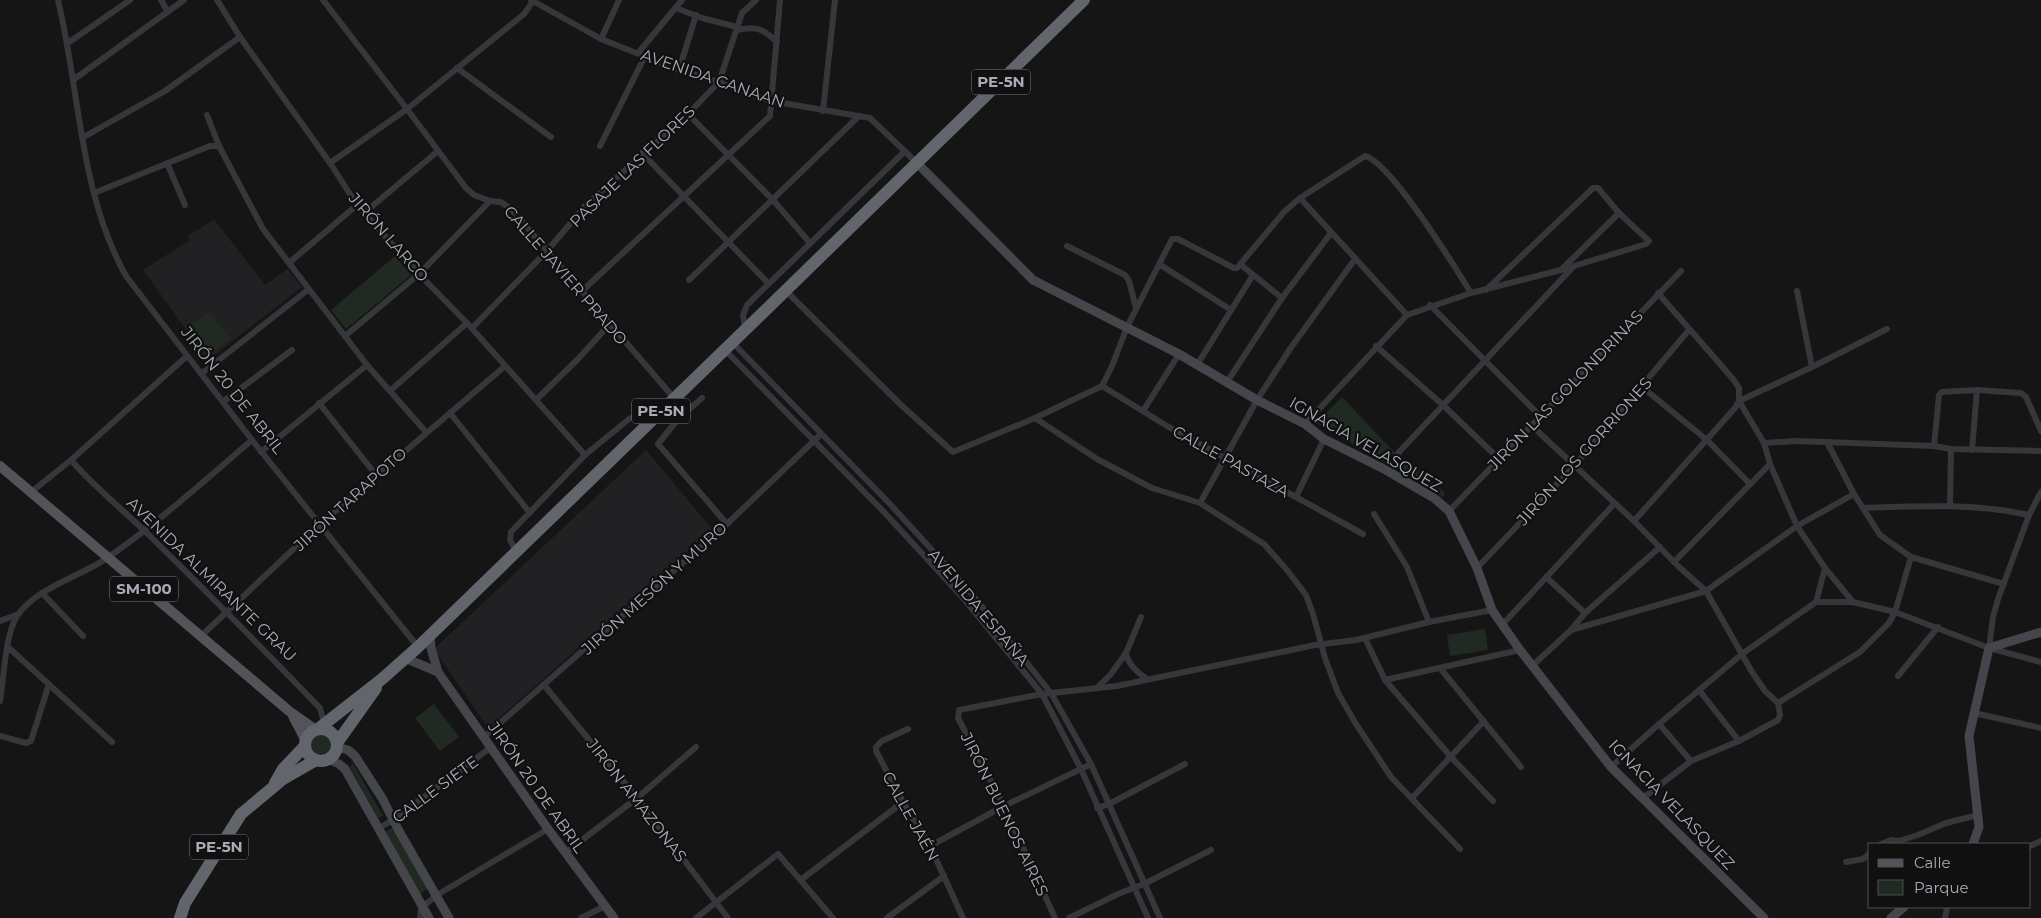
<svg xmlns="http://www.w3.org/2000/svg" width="2041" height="918" font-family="Montserrat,sans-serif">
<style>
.built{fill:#212123}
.green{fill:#212923}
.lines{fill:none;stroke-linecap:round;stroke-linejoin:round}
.street{stroke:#36373b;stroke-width:6}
.secondary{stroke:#44464b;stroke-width:9}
.primary{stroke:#53545a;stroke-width:10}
.highway{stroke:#63656c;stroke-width:12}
.street-bridge{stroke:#36373b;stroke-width:6}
.labels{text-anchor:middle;stroke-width:4.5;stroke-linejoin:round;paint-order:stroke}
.shield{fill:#101011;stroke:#7a7d84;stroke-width:1}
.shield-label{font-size:15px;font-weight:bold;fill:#a8acb5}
.street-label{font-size:16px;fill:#a8acb5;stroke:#101011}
</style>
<rect width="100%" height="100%" fill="#151516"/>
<g class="built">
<polygon points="214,219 265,285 287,269 302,287 208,360 143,270 190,240 188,236"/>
<polygon points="646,450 712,529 488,728 434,649"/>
</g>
<g class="green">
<polygon points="395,256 411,275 346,329 331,310"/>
<polygon points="209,312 230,339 211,354 190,327"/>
<polygon points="1342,397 1397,455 1390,465 1316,423"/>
<polygon points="1404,460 1445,493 1443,497 1398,466"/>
<polygon points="1485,629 1488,650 1450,656 1447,635"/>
<polygon points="434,704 459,737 440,751 415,718"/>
<circle cx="323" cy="744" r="12"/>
<polygon points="353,763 383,816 378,818 350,767"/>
<polygon points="392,828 428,889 420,894 385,832"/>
</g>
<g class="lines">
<g class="street">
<path d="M58,0C80,91 79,192 126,276L252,440L418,647"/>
<polyline points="161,0 168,12"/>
<polyline points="217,0 240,37 330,163 357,205 419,274 467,323 585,455"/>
<polyline points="323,0 407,109 466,188 474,195 490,201 501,202 512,210 674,398"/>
<polyline points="531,0 601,39 679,70 719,82 771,101 870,118 917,163"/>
<polyline points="676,8 702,18 737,27"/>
<path d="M736,30C757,26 762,28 777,42"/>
<polyline points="601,39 619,0"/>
<polyline points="68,43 130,0"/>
<polyline points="638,53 682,0"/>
<polyline points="457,68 551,137"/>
<polyline points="679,70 696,15"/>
<polyline points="73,80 184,0"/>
<polyline points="823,111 835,0"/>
<polyline points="688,114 773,200 810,243"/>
<polyline points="207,115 219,146"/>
<polyline points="82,138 165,91 240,37"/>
<polyline points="600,146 645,56"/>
<polyline points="642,153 768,283"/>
<polyline points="167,163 185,205"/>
<polyline points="330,163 407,109 513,23 524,14 533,1"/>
<polyline points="94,193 210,146 219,146 263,229 367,365 426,432"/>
<polyline points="1300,198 1407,315"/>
<polyline points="364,213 438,151"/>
<polyline points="1067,246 1125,275 1129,281 1136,308"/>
<polyline points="290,262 357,205"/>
<polyline points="1159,264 1231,310"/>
<polyline points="1241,265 1282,298"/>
<polyline points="1562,269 1619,213"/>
<polyline points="689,280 859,116"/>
<polyline points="582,291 770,116 780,0"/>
<path d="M786,291L900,404L953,452L1035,418L1102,386L1112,366L1127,327L1172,239H1178L1234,268H1237L1284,212L1300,198L1365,156C1390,162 1455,267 1471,293"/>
<polyline points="1797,291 1812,367"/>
<polyline points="1430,305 1540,416"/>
<polyline points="472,328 547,251 585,206 688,114 719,82 742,13 756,0"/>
<polyline points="745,329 743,315 747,305 905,151"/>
<polyline points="345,336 419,274 490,201"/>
<polyline points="732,342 891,505 971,593 1051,693 1091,764 1160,918"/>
<polyline points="1376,346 1444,406 1499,459"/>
<polyline points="724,349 883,511 964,599 1042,694 1081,769 1148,918"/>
<polyline points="1197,365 1253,275"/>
<polyline points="201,374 309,289"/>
<polyline points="1227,382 1282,298 1331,233"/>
<polyline points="1102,386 1167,426 1363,534"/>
<polyline points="1642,387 1707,440 1750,484"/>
<polyline points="391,390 467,323"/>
<polyline points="702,398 679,418 658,444 727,524"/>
<polyline points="537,399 578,359 609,325"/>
<polyline points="224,401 292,350"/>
<polyline points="319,403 376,475"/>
<polyline points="667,405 679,418"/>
<polyline points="1143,411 1179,354"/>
<polyline points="450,413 530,513"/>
<polyline points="1035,418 1097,459 1152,488 1200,503 1264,544 1287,570 1306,595 1313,614 1325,658 1338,693 1356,724 1391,777 1460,849"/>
<polyline points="1305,424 1407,315 1471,293 1561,270 1646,244 1649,241 1619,213 1598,188 1593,188 1486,290"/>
<polyline points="1532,426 1634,521 1678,566 1706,591 1752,672 1765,691 1778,703 1780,715 1778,720 1739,741 1691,761 1643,798"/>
<polyline points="1764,443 1797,441 1934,446 1951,449 2041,451"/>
<polyline points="1828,444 1854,494 1880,535 1911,557 2004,584"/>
<polyline points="1934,446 1939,395 1942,392 1977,390 2021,393 2026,397 2041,431"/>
<polyline points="1972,450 1977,390"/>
<polyline points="261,452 367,365"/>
<path d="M71,460C96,489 126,512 153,539C210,595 265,651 320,708L324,723"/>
<polyline points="1386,470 1400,451 1573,267"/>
<polyline points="30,493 71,460 187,356"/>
<polyline points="1296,497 1324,439"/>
<polyline points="1200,503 1257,400 1290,349 1355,259"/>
<polyline points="1950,505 1951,449"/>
<path d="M1863,508C1919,506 1974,503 2029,515"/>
<polyline points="1449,511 1681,271"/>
<polyline points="1374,514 1407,567 1429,622"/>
<polyline points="1634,521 1735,408 1739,401 1739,388 1733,379 1658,293"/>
<path d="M516,551L510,540L511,532L585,455L629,419C639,414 641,415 649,423"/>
<polyline points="1674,562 1770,464"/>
<polyline points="1477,568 1575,465 1689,330"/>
<polyline points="1546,577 1585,613"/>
<polyline points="42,593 83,636"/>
<polyline points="1816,602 1825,568"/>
<polyline points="1853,602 1825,568 1797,526 1770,464 1764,443 1739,401 1812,367 1887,329"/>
<path d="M1141,617L1126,653C1128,665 1138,673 1147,679"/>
<polyline points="0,621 19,614"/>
<polyline points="1503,624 1614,504"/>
<polyline points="1571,630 1706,591 1797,526 1854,494"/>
<polyline points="200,637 319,525 505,366"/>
<polyline points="1365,638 1385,680 1451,757 1493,801"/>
<polyline points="1356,640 1429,622 1492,610"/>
<polyline points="8,647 112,742"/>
<polyline points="1989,648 1993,617 1998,599 2029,515 2041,492"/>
<polyline points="1532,666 1571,630 1585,613 1660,547"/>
<polyline points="1440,668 1521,767"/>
<polyline points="1898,676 1938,627"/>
<polyline points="1385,680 1520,650"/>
<polyline points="544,685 637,798 728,918"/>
<polyline points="1097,688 1111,674 1126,653"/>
<polyline points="1699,690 1739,741"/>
<path d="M0,701C4,678 5,635 17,616C36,587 83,576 110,556C160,521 205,480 252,440"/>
<polyline points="1778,703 1860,652 1889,623 1895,612 1911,557"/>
<polyline points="1974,713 2041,728"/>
<polyline points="1659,724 1691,761"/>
<polyline points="908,729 882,741 876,747 876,751 903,802 930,846 963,918"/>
<polyline points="0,736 26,743 31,741 49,684"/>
<polyline points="483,738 727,524 821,434"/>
<polyline points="1611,767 1659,724 1742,654 1816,602 1853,602 1895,612 1989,648 2041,662"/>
<polyline points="1412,798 1484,721"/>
<polyline points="1097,808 1109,804 1185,764"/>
<polyline points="379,828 393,820 490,748"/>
<polyline points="1881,844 1891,840 1899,841 1918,835 1946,823 1978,815"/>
<polyline points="930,846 1004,806 1091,764"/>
<polyline points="2030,846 2041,841"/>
<polyline points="565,853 637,798 696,747"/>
<polyline points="1846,862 1863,859 1870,853"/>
<polyline points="802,879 903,802"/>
<polyline points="420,918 421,908 437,895 548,829"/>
<polyline points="581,918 605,906"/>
<polyline points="696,918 778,854 833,918"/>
<polyline points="887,918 944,876"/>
<polyline points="1055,918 1004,806 958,718 959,710 1042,694 1117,686 1315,645"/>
<polyline points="1069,918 1118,894 1144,884 1211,850"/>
<polyline points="1945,918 1947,907"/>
</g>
<g class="secondary">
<polyline points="917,163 1033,280 1179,354 1257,400 1305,424 1324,439 1386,470 1434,498 1449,511 1477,568 1492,610 1520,650 1611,767 1764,918"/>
<polyline points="430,635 431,648 438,672 548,829 614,918"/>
<polyline points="405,658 438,672"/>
<polyline points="337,747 348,750 355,756 382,798 399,831 449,918"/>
<polyline points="328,759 339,764 345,769 429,918"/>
<polyline points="1973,844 1979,827 1969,736 1989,648 2041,632"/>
<polyline points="1891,918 1904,907"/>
</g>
<g class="primary">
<polyline points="0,466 289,711 316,730"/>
<polyline points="293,716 306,741"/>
</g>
<g class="highway">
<path d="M318,729L382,679L418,647C640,431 863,217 1084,0"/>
<circle cx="321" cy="745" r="16"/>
<polyline points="337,743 376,688"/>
<polyline points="275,783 283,769 305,746"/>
<polyline points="180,918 185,903 241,814 283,779 316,760"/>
</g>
<polyline class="street-bridge" points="1315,645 1356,640"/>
</g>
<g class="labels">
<g class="shield">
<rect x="972" y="69.5" width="58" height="25" rx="4"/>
<rect x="632" y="398.5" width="58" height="25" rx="4"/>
<rect x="110" y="576.5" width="68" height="25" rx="4"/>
<rect x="190" y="834.5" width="58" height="25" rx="4"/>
</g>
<g class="shield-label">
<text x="1001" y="87">PE-5N</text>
<text x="661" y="416">PE-5N</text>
<text x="144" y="594">SM-100</text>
<text x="219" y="852">PE-5N</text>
</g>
<g class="street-label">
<text transform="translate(713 78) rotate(19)" y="6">AVENIDA CANAAN</text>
<text transform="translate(632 166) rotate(-44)" y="6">PASAJE LAS FLORES</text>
<text transform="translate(389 237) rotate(49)" y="6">JIRÓN LARCO</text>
<text transform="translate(566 275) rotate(49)" y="6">CALLE JAVIER PRADO</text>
<text transform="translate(233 390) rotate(52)" y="6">JIRÓN 20 DE ABRIL</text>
<text transform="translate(1565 390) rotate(-46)" y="6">JIRÓN LAS GOLONDRINAS</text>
<text transform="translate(1366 444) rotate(30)" y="6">IGNACIA VELASQUEZ</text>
<text transform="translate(1584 451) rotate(-48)" y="6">JIRÓN LOS GORRIONES</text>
<text transform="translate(1231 461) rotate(29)" y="6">CALLE PASTAZA</text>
<text transform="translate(350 499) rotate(-42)" y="6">JIRÓN TARAPOTO</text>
<text transform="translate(212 579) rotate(44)" y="6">AVENIDA ALMIRANTE GRAU</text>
<text transform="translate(654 588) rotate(-42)" y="6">JIRÓN MESÓN Y MURO</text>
<text transform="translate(979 607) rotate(50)" y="6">AVENIDA ESPAÑA</text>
<text transform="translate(537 787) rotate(55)" y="6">JIRÓN 20 DE ABRIL</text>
<text transform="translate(435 789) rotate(-36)" y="6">CALLE SIETE</text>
<text transform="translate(637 800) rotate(52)" y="6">JIRÓN AMAZONAS</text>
<text transform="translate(1672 804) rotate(46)" y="6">IGNACIA VELASQUEZ</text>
<text transform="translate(1005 814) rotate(64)" y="6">JIRÓN BUENOS AIRES</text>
<text transform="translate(911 816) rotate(61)" y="6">CALLE JAÉN</text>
</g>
</g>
<rect x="1868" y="843" width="162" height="65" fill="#101011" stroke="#4d4e53"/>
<rect x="1878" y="859" width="25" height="8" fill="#53545a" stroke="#4d4e53"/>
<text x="1914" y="868" font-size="15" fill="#a8acb5">Calle</text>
<rect x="1878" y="880" width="25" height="15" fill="#212923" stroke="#4d4e53"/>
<text x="1914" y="893" font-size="15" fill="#a8acb5">Parque</text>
</svg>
